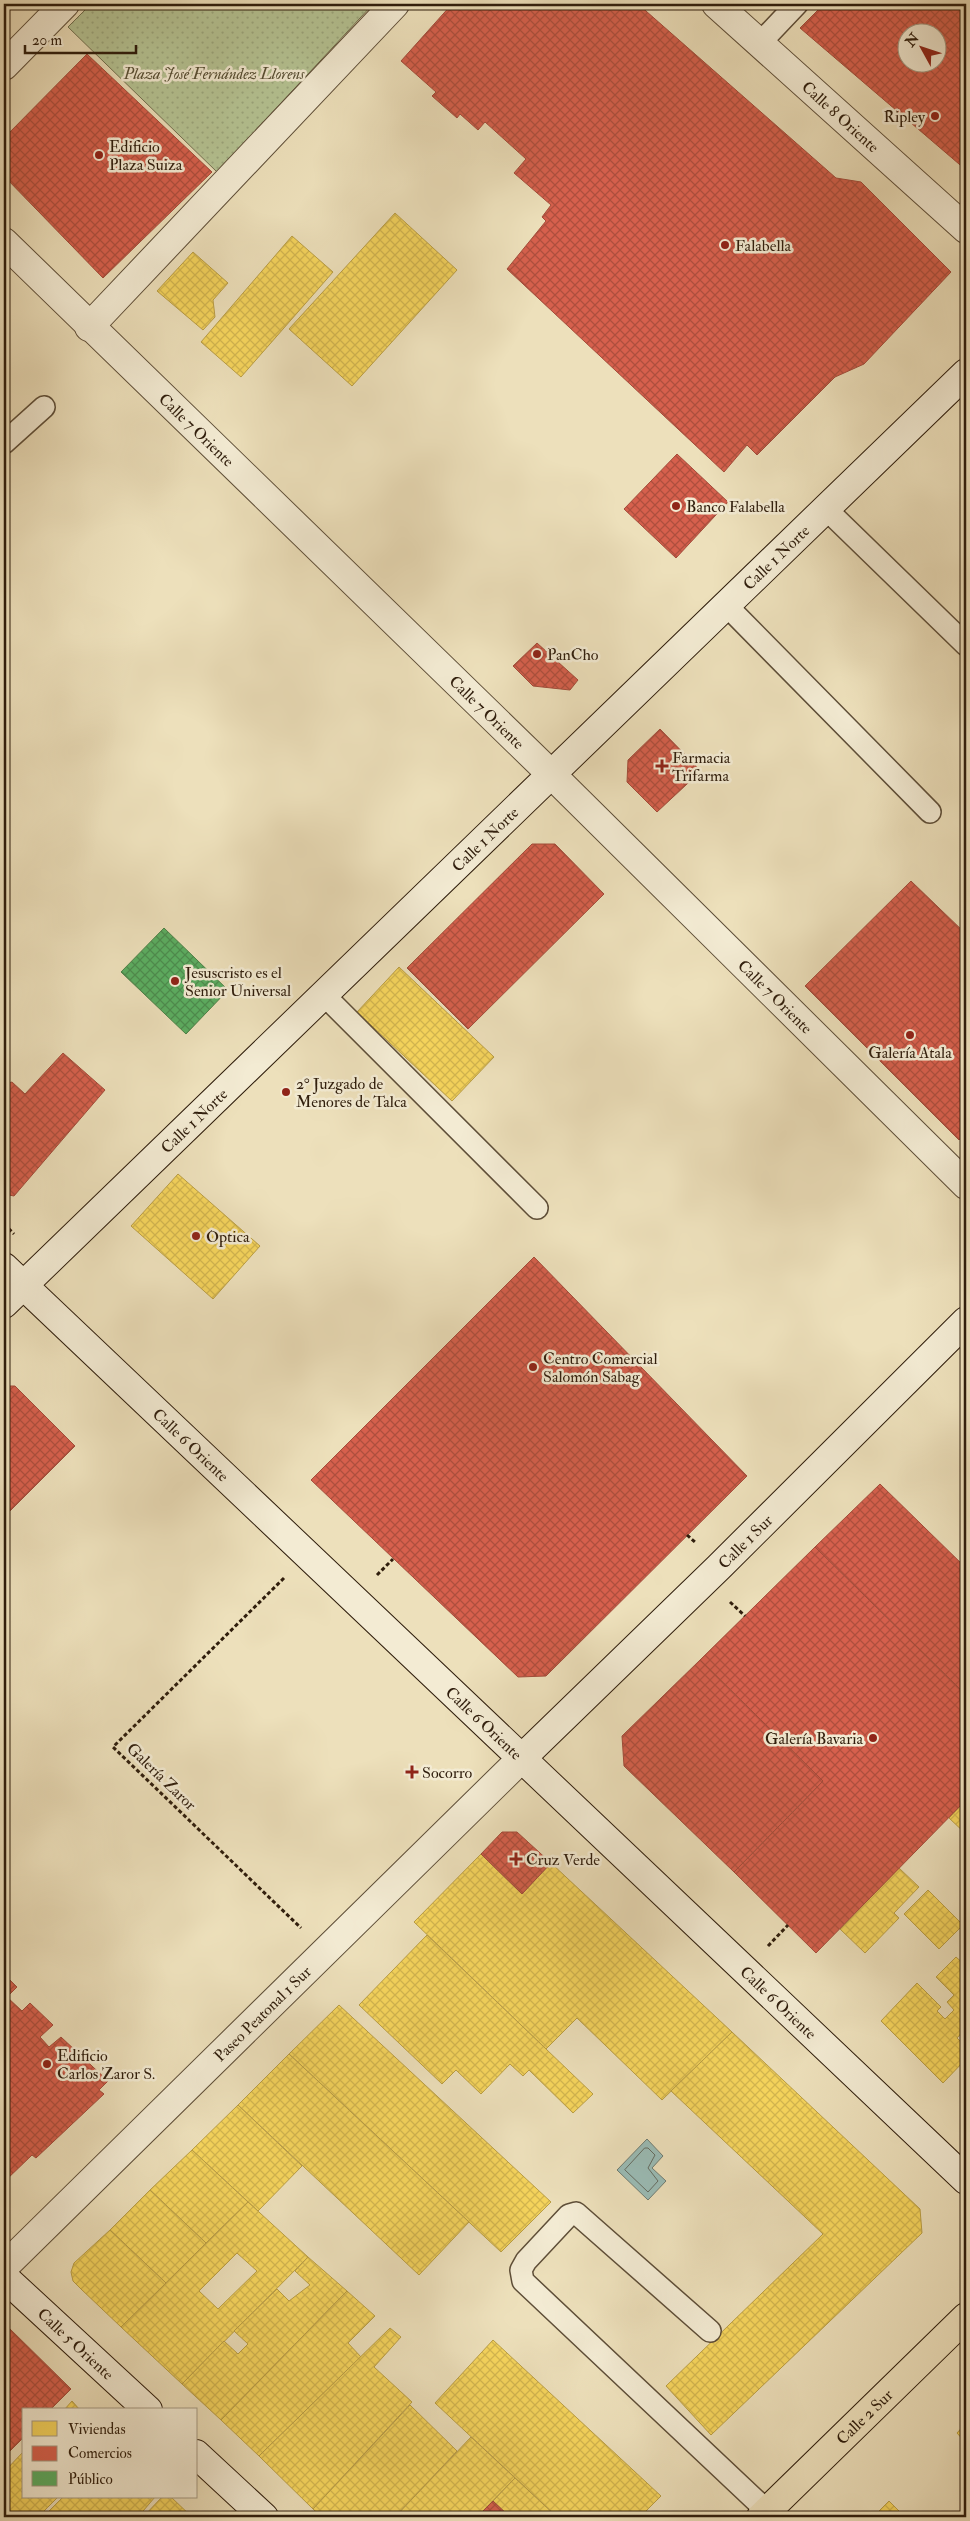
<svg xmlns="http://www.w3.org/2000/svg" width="970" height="2521" font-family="'IM FELL Double Pica',serif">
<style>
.grass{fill:url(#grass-dots);stroke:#727050}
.water{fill:#9abcb6;stroke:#6f7c72}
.homes{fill:url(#homes-cross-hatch);stroke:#ba9e44;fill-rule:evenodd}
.shops{fill:url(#shops-cross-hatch);stroke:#a44c3a;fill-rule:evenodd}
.public{fill:url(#public-cross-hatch);stroke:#4d8248}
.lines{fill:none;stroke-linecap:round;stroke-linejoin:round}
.shore{stroke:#646c61;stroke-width:1}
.service-casing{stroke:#5e4e38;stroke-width:24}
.pedestrian-casing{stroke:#5e4e38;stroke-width:30}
.minor-casing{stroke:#5e4e38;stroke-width:30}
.tertiary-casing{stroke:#5e4e38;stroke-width:30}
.secondary-casing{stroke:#2f1d0c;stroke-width:30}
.primary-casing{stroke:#2f1d0c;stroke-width:30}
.path{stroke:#2f1d0c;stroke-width:3;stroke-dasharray:4 2.5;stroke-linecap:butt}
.service{stroke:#f3ebd3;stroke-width:21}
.pedestrian{stroke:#f3ebd3;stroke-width:28}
.minor{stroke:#f3ebd3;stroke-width:28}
.tertiary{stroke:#f3ebd3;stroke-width:28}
.secondary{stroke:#f3ebd3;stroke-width:28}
.primary{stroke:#ede0bb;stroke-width:28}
.poi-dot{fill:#8f2418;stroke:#f3ebd3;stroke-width:2}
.labels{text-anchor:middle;stroke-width:5;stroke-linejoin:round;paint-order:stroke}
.park-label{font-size:16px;font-style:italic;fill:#574f34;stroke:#f3ebd3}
.street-label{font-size:16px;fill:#2f1d0c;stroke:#f3ebd3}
.poi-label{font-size:16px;fill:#2f1d0c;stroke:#f3ebd3;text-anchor:start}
</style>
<defs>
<pattern id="grass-dots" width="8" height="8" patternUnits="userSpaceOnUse" patternTransform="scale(1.25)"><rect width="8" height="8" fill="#b5c393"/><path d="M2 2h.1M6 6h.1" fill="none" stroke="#9ca77e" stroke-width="1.8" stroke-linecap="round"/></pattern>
<pattern id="homes-cross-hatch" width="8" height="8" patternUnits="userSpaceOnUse" patternTransform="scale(1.25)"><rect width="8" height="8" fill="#f6d55c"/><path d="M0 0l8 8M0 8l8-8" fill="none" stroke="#d3b64f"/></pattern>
<pattern id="shops-cross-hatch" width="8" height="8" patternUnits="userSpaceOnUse" patternTransform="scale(1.25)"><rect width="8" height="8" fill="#d6604d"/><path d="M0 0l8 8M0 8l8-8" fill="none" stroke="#ae4f3e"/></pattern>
<pattern id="public-cross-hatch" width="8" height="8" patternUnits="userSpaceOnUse" patternTransform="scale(1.25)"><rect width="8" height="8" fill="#5aae61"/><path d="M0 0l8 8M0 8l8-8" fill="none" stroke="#4b8d4e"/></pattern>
</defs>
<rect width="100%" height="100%" fill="#ede0bb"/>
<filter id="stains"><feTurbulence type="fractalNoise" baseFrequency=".004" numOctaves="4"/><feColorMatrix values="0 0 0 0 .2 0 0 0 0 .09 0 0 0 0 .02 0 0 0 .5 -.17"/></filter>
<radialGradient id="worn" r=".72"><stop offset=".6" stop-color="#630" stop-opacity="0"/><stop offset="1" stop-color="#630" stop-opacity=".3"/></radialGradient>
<polygon class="grass" points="91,4 373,4 217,172 68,27"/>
<polygon class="water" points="647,2139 663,2156 652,2168 666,2181 648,2200 617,2170"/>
<g class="homes">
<polygon points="395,213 457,270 352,386 289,329"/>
<polygon points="292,236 333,272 241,377 201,342"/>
<polygon points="193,252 228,283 213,300 215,317 203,330 157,291"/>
<polygon points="399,967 494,1057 452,1101 357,1012"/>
<polygon points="178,1174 260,1246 213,1299 131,1226"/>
<polygon points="966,1800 966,1834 949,1818"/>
<polygon points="481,1854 522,1894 551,1863 732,2032 662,2100 577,2018 546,2049 414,1922"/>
<polygon points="899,1868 919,1887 894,1913 899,1918 865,1953 840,1929"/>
<polygon points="928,1890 963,1925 939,1949 904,1914"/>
<polygon points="427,1935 593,2094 573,2113 529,2070 523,2076 510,2064 481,2094 456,2070 442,2084 359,2005"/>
<polygon points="956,1957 966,1966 966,2028 957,2038 966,2047 966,2059 943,2083 881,2021 917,1983 941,2007 937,2011 945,2019 954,2010 947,2002 954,1995 936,1977"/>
<polygon points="339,2005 551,2202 501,2252 289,2054"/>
<polygon points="732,2032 920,2209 922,2233 711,2435 666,2386 823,2234 671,2091"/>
<polygon points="289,2054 469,2222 419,2275 238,2105"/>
<polygon points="238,2105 302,2166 258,2211 192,2150"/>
<polygon points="192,2150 248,2202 206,2243 150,2190"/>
<polygon points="150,2190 206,2243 166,2283 110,2230"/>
<path d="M248,2202L308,2257L182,2384L121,2327ZM237,2253L257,2271L218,2309L199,2291Z"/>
<polygon points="110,2230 166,2283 121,2327 81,2289 73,2281 71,2272 74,2263"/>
<polygon points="308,2257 347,2291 221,2420 182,2384 224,2341 238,2354 248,2344 234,2331 277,2289 289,2301 310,2285 295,2271"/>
<polygon points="347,2291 375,2316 348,2343 361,2357 259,2456 221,2420"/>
<polygon points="390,2328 401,2337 374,2367 412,2402 313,2509 259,2456"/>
<polygon points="493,2340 661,2496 640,2517 557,2517 435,2403"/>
<polygon points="72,2401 80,2410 64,2410"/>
<polygon points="410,2405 457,2451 395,2517 322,2517 313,2509"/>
<polygon points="966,2423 966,2443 957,2433"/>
<polygon points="471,2437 515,2478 477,2517 395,2517"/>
<polygon points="24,2451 24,2497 58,2497 38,2517 4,2517 4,2472"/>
<polygon points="515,2478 557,2517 510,2517 493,2501"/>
<polygon points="63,2497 155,2497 138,2517 43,2517"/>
<polygon points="162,2497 171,2497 192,2517 143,2517"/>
<polygon points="889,2501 905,2517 873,2517"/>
</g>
<g class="shops">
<polygon points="452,4 638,4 836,178 861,182 951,272 864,364 835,377 757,455 747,445 724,472 507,269 546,221 542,217 551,205 514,173 526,159 485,122 478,130 460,114 457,118 432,96 436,92 401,61"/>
<path d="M824,4H966V170L800,28ZM908,32H938V62H908Z"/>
<polygon points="87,54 212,172 103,278 4,176 4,138"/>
<polygon points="677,454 728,502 676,558 624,509"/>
<polygon points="537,643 578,680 570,690 533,686 513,666"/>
<polygon points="660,729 701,771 657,812 627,782 628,760"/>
<polygon points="532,844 555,844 604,894 468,1029 407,968"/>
<polygon points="911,881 966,934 966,1133 959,1140 805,986"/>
<polygon points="63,1053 105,1090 14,1196 4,1194 4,1084 12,1082 25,1094"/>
<polygon points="534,1257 747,1476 546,1676 518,1677 311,1480"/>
<polygon points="4,1386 15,1386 75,1446 4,1517"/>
<polygon points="880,1484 966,1568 966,1695 815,1547"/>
<polygon points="815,1547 966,1695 966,1800 816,1953 734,1872 823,1781 700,1660"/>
<polygon points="700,1660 823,1781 734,1872 624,1766 622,1736"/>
<polygon points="502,1832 517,1832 551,1863 522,1894 481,1854"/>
<polygon points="4,1974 17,1987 7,1997 22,2011 30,2003 53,2025 40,2037 49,2047 61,2037 108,2081 99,2090 104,2094 36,2158 32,2155 4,2182"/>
<polygon points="4,2326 8,2327 71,2389 50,2410 24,2410 24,2437 4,2457"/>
<polygon points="493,2501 510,2517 477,2517"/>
</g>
<polygon class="public" points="164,928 228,990 186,1034 121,972"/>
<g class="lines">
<polygon class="shore" points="645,2148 648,2148 655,2155 648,2168 658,2181 648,2192 625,2170"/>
<g class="service-casing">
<g id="service">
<polyline points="760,43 797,4"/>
<polyline points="4,443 44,407"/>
<polyline points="826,509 966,645"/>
<polyline points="726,605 930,812"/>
<polyline points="323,994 537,1208"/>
<polyline points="710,2331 576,2213 569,2215 526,2261 521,2270 523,2281 767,2511"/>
</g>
</g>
<g class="pedestrian-casing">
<g id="pedestrian">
<path id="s1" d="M4,2267L522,1758"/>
</g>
</g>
<g class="minor-casing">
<g id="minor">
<path id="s2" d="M4,242L551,774L966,1185"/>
<polyline points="89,327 395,4"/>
</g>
</g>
<g class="tertiary-casing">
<g id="tertiary">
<path id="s3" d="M716,4L966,229"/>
<polyline points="4,66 65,4"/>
</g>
</g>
<g class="secondary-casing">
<g id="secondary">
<path id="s4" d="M4,1267L966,2180"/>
<path id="s5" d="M4,1304L966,373"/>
<path id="s6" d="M522,1758L719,1567L966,1321"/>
<path id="s7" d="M4,2277L148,2410"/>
<polyline points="196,2454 264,2517"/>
</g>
</g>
<g class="primary-casing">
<g id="primary">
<path id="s8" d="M761,2517L966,2317"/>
</g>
</g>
<g class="path">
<polyline points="4,1224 14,1234"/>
<polyline points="687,1535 696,1543"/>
<polyline points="377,1575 393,1559"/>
<polyline points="284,1578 113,1747 301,1928"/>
<polyline points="730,1602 745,1616"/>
<polyline points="768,1946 788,1925"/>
</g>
<use href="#service" class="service"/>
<use href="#pedestrian" class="pedestrian"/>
<use href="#minor" class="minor"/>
<use href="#tertiary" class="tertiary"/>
<use href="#secondary" class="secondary"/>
<use href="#primary" class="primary"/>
</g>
<g class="poi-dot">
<circle cx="935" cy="116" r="5"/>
<circle cx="99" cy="155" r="5"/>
<circle cx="725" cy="245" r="5"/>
<circle cx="676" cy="506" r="5"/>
<circle cx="537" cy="654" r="5"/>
<path d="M659.5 758.5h5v5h5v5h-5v5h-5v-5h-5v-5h5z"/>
<circle cx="175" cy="981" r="5"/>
<circle cx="910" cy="1035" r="5"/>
<circle cx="286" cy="1092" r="5"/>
<circle cx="196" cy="1236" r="5"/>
<circle cx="533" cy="1367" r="5"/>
<circle cx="873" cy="1738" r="5"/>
<path d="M409.5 1764.5h5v5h5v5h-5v5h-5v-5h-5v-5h5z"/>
<path d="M513.5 1851.5h5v5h5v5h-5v5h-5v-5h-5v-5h5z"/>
<circle cx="47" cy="2064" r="5"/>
</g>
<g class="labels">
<g class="park-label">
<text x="214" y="79">Plaza José Fernández Llorens</text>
</g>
<g class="street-label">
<text dy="6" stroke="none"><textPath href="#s3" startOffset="168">Calle 8 Oriente</textPath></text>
<text dy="6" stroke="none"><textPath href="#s2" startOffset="269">Calle 7 Oriente</textPath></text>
<text dy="6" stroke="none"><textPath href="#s5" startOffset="1074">Calle 1 Norte</textPath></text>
<text dy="6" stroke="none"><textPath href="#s2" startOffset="674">Calle 7 Oriente</textPath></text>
<text dy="6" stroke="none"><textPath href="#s5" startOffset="669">Calle 1 Norte</textPath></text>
<text dy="6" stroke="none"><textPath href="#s2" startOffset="1079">Calle 7 Oriente</textPath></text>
<text dy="6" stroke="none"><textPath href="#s5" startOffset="264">Calle 1 Norte</textPath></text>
<text dy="6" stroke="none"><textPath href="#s4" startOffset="258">Calle 6 Oriente</textPath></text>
<text dy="6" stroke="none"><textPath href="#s6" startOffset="311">Calle 1 Sur</textPath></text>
<text dy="6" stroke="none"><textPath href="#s4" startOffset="662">Calle 6 Oriente</textPath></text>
<text transform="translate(162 1776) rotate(44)" y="6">Galería Zaror</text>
<text dy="6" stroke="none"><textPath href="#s4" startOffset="1068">Calle 6 Oriente</textPath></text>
<text dy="6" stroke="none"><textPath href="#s1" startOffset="362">Paseo Peatonal 1 Sur</textPath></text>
<text dy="6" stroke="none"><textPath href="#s7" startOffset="98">Calle 5 Oriente</textPath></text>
<text dy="6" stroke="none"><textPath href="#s8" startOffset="144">Calle 2 Sur</textPath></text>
</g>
<g class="poi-label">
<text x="925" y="122" text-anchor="end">Ripley</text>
<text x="109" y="152">Edificio<tspan x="109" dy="18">Plaza Suiza</tspan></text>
<text x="735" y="251">Falabella</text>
<text x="686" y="512">Banco Falabella</text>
<text x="547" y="660">PanCho</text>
<text x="672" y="763">Farmacia<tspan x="672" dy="18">Trifarma</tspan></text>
<text x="185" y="978">Jesuscristo es el<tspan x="185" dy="18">Senior Universal</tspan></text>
<text x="910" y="1058" text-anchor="middle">Galería Atala</text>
<text x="296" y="1089">2° Juzgado de<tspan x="296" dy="18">Menores de Talca</tspan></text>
<text x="206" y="1242">Optica</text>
<text x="543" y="1364">Centro Comercial<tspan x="543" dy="18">Salomón Sabag</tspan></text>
<text x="863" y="1744" text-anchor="end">Galería Bavaria</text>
<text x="422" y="1778">Socorro</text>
<text x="526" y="1865">Cruz Verde</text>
<text x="57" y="2061">Edificio<tspan x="57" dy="18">Carlos Zaror S.</tspan></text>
</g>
</g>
<rect width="970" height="2521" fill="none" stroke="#ede0bb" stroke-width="20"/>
<rect x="5" y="5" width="960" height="2511" fill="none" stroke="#2f1d0c" stroke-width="2.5"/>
<rect x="10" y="10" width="950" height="2501" fill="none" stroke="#2f1d0c"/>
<rect x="22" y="2408" width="175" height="90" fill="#f3ebd3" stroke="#a59983"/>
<rect x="32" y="2421" width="25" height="15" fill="#f6d55c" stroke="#a59983"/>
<text x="68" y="2434" font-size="15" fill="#2f1d0c">Viviendas</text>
<rect x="32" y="2446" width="25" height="15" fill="#d6604d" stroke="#a59983"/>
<text x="68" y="2458" font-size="15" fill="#2f1d0c">Comercios</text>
<rect x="32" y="2471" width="25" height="15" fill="#5aae61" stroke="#a59983"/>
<text x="68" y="2484" font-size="15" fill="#2f1d0c">Público</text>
<g transform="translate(922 48) rotate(310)"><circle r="24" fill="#f3ebd3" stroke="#a59983"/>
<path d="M0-4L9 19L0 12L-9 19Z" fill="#8f2418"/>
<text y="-8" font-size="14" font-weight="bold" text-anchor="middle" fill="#2f1d0c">N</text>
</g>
<path d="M25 45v8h111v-8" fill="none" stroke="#2f1d0c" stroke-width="2.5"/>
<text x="32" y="45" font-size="15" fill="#2f1d0c" stroke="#f3ebd3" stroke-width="4" paint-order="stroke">20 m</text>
<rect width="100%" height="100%" filter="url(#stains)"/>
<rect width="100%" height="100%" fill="url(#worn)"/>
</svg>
